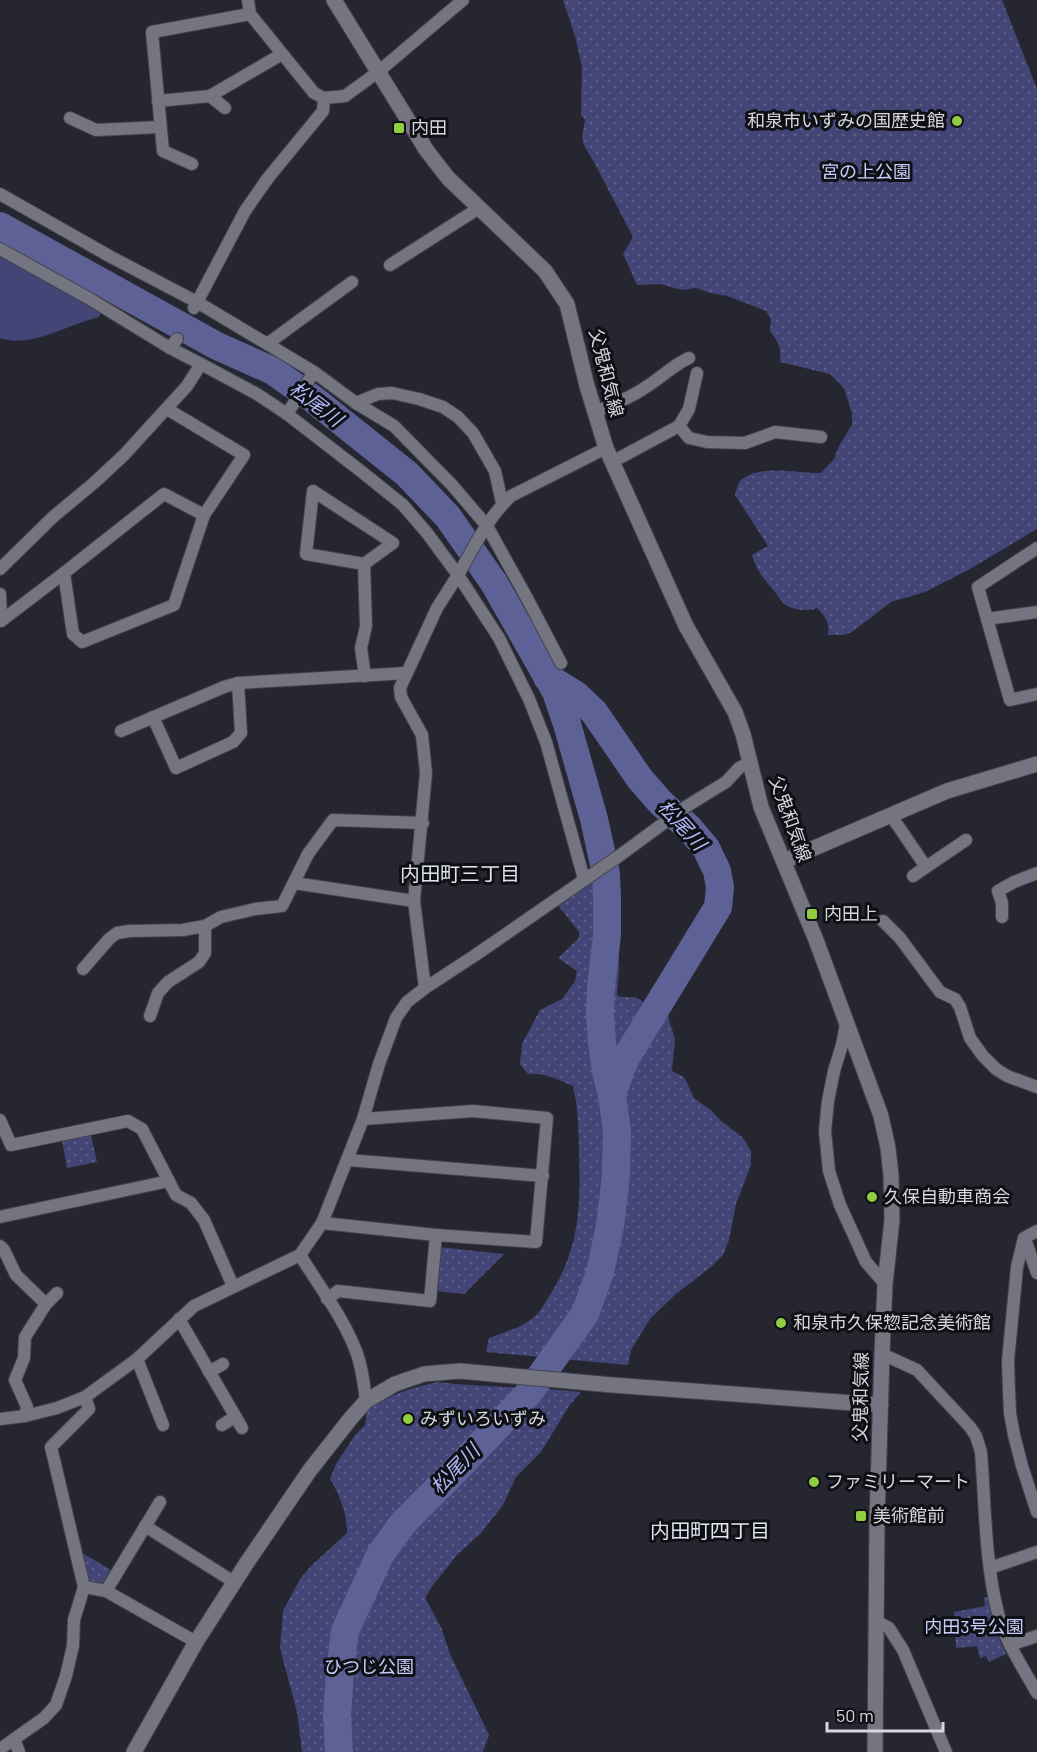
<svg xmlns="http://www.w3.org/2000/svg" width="1037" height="1752" font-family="Barlow,'Noto Sans JP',sans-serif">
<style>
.grass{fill:#424576}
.park{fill:url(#park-dots)}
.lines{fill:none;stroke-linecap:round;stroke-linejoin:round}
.river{stroke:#5d6195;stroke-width:28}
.minor-casing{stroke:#42434b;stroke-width:14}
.tertiary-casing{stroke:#42434b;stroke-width:17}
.secondary-casing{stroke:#42434b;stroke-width:17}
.minor{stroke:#747580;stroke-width:12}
.tertiary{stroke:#747580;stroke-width:15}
.secondary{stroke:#747580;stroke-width:15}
.poi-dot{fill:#91cd40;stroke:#0f1014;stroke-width:2}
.labels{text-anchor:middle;stroke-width:6;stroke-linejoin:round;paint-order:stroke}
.poi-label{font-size:18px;fill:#d6d7de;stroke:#0f1014;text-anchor:start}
.park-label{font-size:18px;fill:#c7cdfd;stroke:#0f1014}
.street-label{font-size:18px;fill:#d6d7de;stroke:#0f1014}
.water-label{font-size:20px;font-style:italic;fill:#b3baf9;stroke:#0f1014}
.neighbourhood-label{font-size:20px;fill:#e1e3f0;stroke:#0f1014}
</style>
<defs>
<pattern id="park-dots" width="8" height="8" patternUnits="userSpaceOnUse" patternTransform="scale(1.5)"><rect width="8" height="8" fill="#424576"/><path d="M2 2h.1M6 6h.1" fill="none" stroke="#5d5f89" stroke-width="1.8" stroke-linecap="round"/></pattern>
</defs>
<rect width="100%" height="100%" fill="#252630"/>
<path class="grass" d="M0,254L101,312L99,317C69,324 30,349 0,338Z"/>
<g class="park">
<path d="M563,0H1002L1037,89V529L970,569L925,592L891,602L852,632L843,635H828C830,623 825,616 817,608C809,612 792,610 784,604C781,601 778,596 775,592C765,581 756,570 752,555L768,546L735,495C736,491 738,484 740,481C758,463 798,474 821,473L834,459L839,446L852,425V413L844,388L830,374L780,362C782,349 778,341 770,331L771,320L766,311L728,296L710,293L696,288L682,290L660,284L637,285L623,254L633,237L595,164L584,145L582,137L585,120L581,115L582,67L575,36Z"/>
<path d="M619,856V971L617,995L621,997H635L668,1016L675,1039L672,1071L684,1077L694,1098L712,1111L720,1120L743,1138L751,1151V1165L736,1204L729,1240L723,1255L711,1267L677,1293L650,1319L631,1350L628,1365L486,1352L489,1338C505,1332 521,1328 534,1317C540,1313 544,1304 548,1298C579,1251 581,1209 579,1154C579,1131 578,1108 573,1086C559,1080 544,1072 528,1074L520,1064L522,1044L540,1010L562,999L575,981L577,971L558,958L579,938V932L557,904Z"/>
<polygon points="91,1135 97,1162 67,1168 62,1141"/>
<polygon points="439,1247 504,1254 464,1294 435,1291"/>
<path d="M438,1382C486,1388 533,1386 581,1392L569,1406L541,1452L516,1477L503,1505L481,1533L457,1555L433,1585L425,1598L441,1627L450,1654L489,1735L483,1752H302L297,1712L280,1648L283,1611L300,1579L312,1565L347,1533C347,1513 340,1496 330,1479L336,1464L355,1435L365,1425L367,1410C389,1395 413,1387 438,1382Z"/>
<polygon points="79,1551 111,1570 101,1585 91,1584 86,1579"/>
<polygon points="984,1597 988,1597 995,1629 1006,1654 989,1662 986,1656 980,1658 977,1646 956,1648 954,1612 985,1606"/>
</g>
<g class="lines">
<g class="river">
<polyline points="0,226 217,346 273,371 313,399 407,474 448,517 494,583 556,692 567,724 594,819 606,874 607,899 607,935 601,987 600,1015 602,1042 606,1071 612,1095 617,1131 616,1175 610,1226 600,1272 585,1314 527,1395 458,1468 403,1523 380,1555 345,1631 340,1671 337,1715 339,1752"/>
<polyline points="547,677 576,695 594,712 640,779 661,803 689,828 706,848 717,871 720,887 718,907 627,1056 620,1072 612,1095"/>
</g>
<g class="minor-casing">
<g id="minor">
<polyline points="248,0 250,14 314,93 324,98"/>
<polyline points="210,96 282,54"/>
<polyline points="158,101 210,96 225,108"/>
<polyline points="70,118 96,130 160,127"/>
<polyline points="192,164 163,151 152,32 250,14"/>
<polyline points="0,194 111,257 197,302 314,372 356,403 394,426 452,485 487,526 528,600 561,663"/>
<polyline points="0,249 90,299 170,348"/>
<polyline points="390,265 479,208"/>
<polyline points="194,308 245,211 268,178 323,111 324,98 345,96 378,72 463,0"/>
<polyline points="267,344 352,282"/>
<polyline points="201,364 257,394 287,414 362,472 403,505 427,533 458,575 437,608 400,688 401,697 422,735 426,773 414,901 425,988"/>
<polyline points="356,403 378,394 392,393 419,399 443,407 458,417 473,433 495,471 502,503"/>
<polyline points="167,409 244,455 204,515 174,605 82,642 73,634 64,573 164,494 204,515"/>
<path d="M595,412C613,405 630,398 646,387C661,378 673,365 689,358"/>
<polyline points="287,414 314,372"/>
<polyline points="679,426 689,438 707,442 745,443 775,432 821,437"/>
<polyline points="612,462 679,426 689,409 697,373"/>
<polygon points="313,491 393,543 364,564 306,554"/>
<polyline points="1037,548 978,587 1010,700 1037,694"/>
<polyline points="364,564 366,626 361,648 365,676"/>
<polyline points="0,569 53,517 95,482 124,455 187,386 201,364 170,348 177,339"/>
<polyline points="0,594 1,621 64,573"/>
<polyline points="987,619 1037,612"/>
<polyline points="153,717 176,768 233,742 241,733 238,683"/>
<polyline points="121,731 224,687 238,683 407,673"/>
<polyline points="890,814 926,867 966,840"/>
<polyline points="913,876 926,867"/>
<path d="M584,879L546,742L529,699L499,638L458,575C473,549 488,517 511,496L606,448"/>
<polyline points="294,883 414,901"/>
<polyline points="1002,917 1002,903 998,891 1014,882 1037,873"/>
<polyline points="883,921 900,938 940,992 955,999 960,1007 970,1038 983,1056 996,1069 1007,1076 1037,1087"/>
<polyline points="83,969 109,939 117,933 129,931 183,930 205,926 221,917 255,909 282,906 308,854 333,820 423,823"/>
<polyline points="150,1016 158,993 168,982 199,962 205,953 205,926"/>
<polyline points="846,1024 842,1045 834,1071 828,1101 825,1131 829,1171 840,1205 866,1262 885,1284"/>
<polyline points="0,1120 11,1145 128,1121 142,1129 176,1195 191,1203 204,1220 233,1286"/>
<polyline points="348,1160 543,1176"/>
<polyline points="0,1217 169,1181"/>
<polyline points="322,1223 436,1235 536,1242 547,1118 473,1111 363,1119"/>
<polyline points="1037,1231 1024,1238 1017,1267 1008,1361 1009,1391 1010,1413 1014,1435 1022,1466 1037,1512"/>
<polyline points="1025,1239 1037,1273"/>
<polyline points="0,1246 4,1250 16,1275 46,1304 25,1337 24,1358 15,1380 27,1407 25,1416"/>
<path d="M300,1255C319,1286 343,1317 356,1351C362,1367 364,1384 366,1401"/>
<polyline points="327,1299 338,1291 430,1301 436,1235"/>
<polyline points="46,1304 57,1293"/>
<polyline points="179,1319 242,1428"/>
<path d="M882,1354L917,1370L970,1427L976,1436L981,1452C985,1502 985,1560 997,1609C1004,1640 1022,1666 1037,1693"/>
<polyline points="137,1359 163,1425"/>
<polyline points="209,1372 223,1364"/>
<polyline points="0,1419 25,1416 57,1408 85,1397 137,1359 194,1306 300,1255 322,1223 363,1119 379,1064 396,1018 407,1002 425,988 474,956 619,856 687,806 726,782 739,768 750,762"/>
<polyline points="222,1425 235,1417"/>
<polyline points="145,1526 234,1582"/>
<polyline points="990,1568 1037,1552"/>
<polyline points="84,1587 106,1591 196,1642"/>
<polyline points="106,1591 160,1502"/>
<polyline points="876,1621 889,1628 903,1650 946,1752"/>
<polyline points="1010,1645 1037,1636"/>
<polyline points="14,1739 19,1752"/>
<polyline points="0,1749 44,1718 56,1705 66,1676 73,1646 74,1620 84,1587 51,1447 89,1409 85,1397"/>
</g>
</g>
<g class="tertiary-casing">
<g id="tertiary">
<polyline points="784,861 947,791 1037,764"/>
<polyline points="134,1752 196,1642 246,1564 310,1470 351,1418 366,1401 395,1384 424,1374 460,1371 612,1385 881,1405"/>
</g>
</g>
<g class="secondary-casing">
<polyline id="secondary" points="334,0 427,151 448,178 545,271 567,304 587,386 606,448 686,626 735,712 743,734 761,807 816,940 881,1116 888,1148 891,1175 892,1220 885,1284 882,1354 877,1521 875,1752"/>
</g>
<use href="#minor" class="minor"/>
<use href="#tertiary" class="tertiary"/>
<use href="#secondary" class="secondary"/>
</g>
<g class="poi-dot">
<circle cx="957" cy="121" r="6"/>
<rect x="393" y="122" width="12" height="12" rx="3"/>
<rect x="806" y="908" width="12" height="12" rx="3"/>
<circle cx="872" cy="1197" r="6"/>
<circle cx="781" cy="1323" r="6"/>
<circle cx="408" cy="1419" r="6"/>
<circle cx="814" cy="1482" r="6"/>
<rect x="855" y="1510" width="12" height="12" rx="3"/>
</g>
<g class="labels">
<g class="poi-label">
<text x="945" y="127" text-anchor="end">和泉市いずみの国歴史館</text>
<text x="411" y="134">内田</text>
<text x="824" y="920">内田上</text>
<text x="884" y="1203">久保自動車商会</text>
<text x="793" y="1329">和泉市久保惣記念美術館</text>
<text x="420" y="1425">みずいろいずみ</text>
<text x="826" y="1488">ファミリーマート</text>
<text x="873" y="1522">美術館前</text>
</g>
<g class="park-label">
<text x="866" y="178">宮の上公園</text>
<text x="974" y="1633">内田3号公園</text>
<text x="369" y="1673">ひつじ公園</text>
</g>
<g class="street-label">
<text transform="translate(606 373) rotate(76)" y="6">父鬼和気線</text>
<text transform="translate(790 819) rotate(70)" y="6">父鬼和気線</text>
<text transform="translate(861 1397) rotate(-89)" y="6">父鬼和気線</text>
</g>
<g class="water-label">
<text transform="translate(316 404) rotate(37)" y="7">松尾川</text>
<text transform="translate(682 825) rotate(48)" y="7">松尾川</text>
<text transform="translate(455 1469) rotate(-46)" y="7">松尾川</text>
</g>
<g class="neighbourhood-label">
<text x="460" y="881">内田町三丁目</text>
<text x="710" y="1538">内田町四丁目</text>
</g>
</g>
<path d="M827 1722v9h116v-9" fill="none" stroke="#d6d7de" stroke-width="3"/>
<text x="836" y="1722" font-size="18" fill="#d6d7de" stroke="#0f1014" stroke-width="4.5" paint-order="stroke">50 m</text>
</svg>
